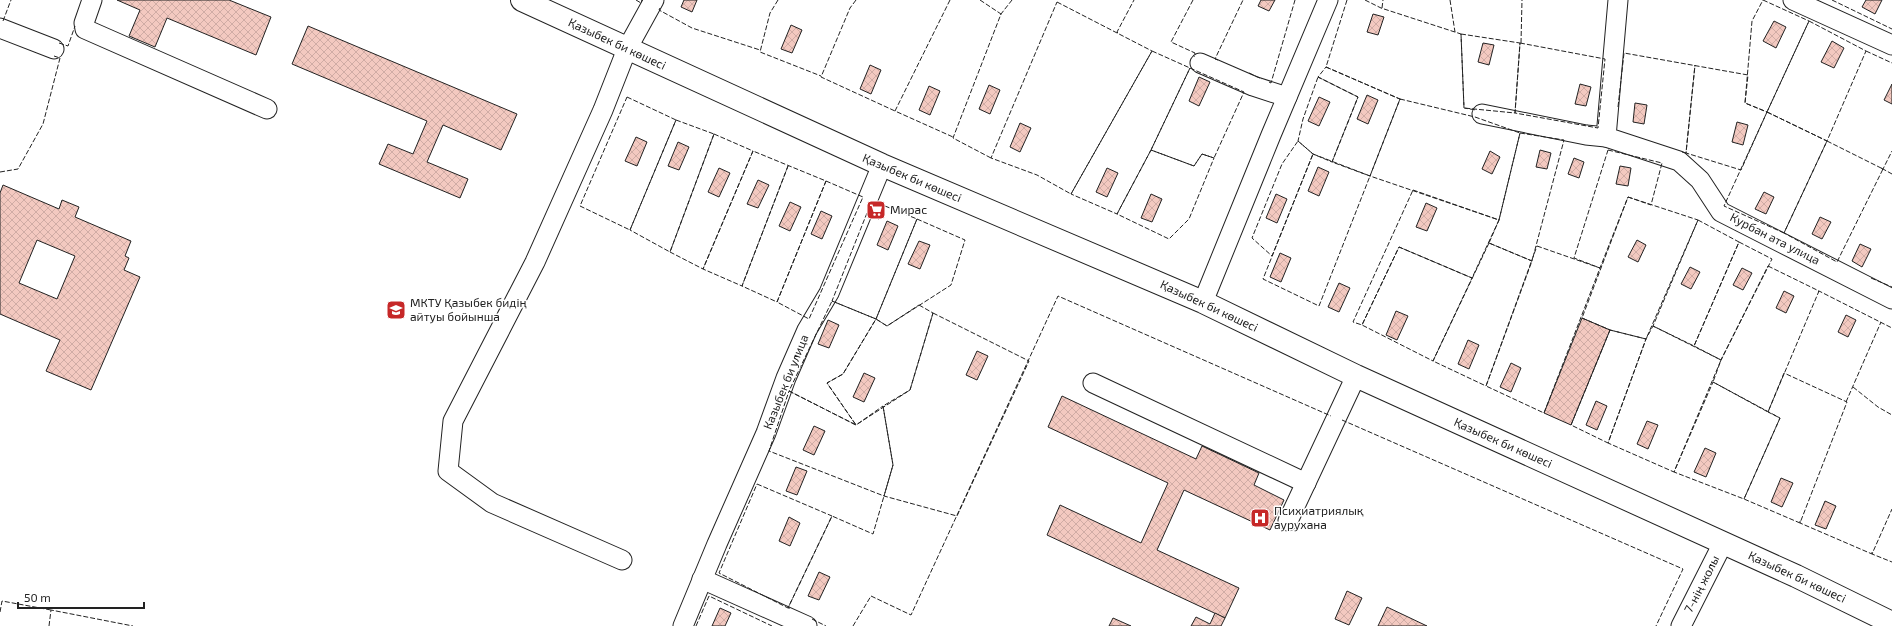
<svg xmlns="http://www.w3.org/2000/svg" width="1892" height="626" font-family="'Exo 2',sans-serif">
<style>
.building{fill:url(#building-cross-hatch);stroke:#222;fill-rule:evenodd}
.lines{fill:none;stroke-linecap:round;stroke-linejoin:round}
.minor-casing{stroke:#222;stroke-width:21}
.major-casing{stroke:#222;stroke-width:24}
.minor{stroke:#fff;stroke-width:19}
.major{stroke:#fff;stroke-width:22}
.fence{stroke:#222;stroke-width:1;stroke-dasharray:5 2;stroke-linecap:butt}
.labels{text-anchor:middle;stroke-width:3;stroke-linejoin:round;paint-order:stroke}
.street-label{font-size:12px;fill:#222;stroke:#fff}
.poi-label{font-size:12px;fill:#222;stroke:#fff;text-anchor:start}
</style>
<defs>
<pattern id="building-cross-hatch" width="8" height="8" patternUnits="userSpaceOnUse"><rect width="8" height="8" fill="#f3c9c0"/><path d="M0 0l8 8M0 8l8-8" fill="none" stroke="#d0aca5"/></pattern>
</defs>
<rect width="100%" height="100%" fill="#fff"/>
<g class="building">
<polygon points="117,0 229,0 271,17 256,55 167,18 155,47 129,36 140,10"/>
<polygon points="684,0 697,0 692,12 681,7"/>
<polygon points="1261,0 1275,0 1269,11 1258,6"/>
<polygon points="1866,0 1882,0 1875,14 1862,7"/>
<polygon points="1373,14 1384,17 1378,35 1367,32"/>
<polygon points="1774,21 1786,27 1776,48 1763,41"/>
<polygon points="791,25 802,30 792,53 781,49"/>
<polygon points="308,26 517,114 501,150 443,125 427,162 468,179 460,198 379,164 388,144 413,154 427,121 292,64"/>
<polygon points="1832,41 1844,48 1834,68 1821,62"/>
<polygon points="1483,43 1494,45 1489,65 1478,62"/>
<polygon points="870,65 881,70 871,94 860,89"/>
<polygon points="1199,77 1210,82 1199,106 1189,101"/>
<polygon points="1580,84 1591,87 1586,106 1575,104"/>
<polygon points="1892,84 1892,104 1884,100"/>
<polygon points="989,85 1000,90 990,114 979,109"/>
<polygon points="929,86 940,91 930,115 919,110"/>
<polygon points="1367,95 1378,100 1368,124 1357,119"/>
<polygon points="1319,97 1330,102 1319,126 1308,121"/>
<polygon points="1635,103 1647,105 1644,124 1633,122"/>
<polygon points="1737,122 1748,125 1743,145 1732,142"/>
<polygon points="1020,123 1031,128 1020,152 1010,147"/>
<polygon points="636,137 647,142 637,166 625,161"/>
<polygon points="678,142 689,147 679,170 668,166"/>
<polygon points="1540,150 1551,153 1547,169 1536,167"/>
<polygon points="1490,151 1500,157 1492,174 1482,169"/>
<polygon points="1574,158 1584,162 1579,178 1568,174"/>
<polygon points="1620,166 1631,168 1628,186 1616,184"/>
<polygon points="1318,167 1329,172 1319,196 1308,191"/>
<polygon points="719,168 730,173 719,197 708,192"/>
<polygon points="1107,168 1118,173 1107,197 1096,192"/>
<polygon points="758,180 769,185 758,208 747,204"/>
<path d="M3,185L59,209L62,200L79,207L75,217L131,241L125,256L129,258L124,270L140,277L91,390L46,371L60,340L0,314V193ZM37,240L75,256L57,299L19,283Z"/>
<polygon points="1764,192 1774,197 1766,214 1755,209"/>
<polygon points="1151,194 1162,199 1152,222 1141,218"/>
<polygon points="1276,194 1287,199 1277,223 1266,218"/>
<polygon points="873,200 885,206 879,219 867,213"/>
<polygon points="790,202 801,207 790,231 779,226"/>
<polygon points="1426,203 1437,208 1427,231 1416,227"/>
<polygon points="821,211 832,216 822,239 811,234"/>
<polygon points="1820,217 1831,222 1822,239 1812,234"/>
<polygon points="887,221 898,226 888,250 877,245"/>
<polygon points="1637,240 1646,245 1638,262 1628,257"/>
<polygon points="919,241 930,245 920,269 908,264"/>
<polygon points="1860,244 1871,249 1862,267 1852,261"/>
<polygon points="1280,253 1291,258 1281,282 1270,277"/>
<polygon points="1690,267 1700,272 1691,289 1681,284"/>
<polygon points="1742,268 1752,273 1743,290 1733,285"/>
<polygon points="1339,283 1350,288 1339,312 1328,307"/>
<polygon points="1784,291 1794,296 1786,313 1776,308"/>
<polygon points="1396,311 1408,316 1397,340 1386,335"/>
<polygon points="1846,315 1856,320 1848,337 1838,332"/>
<polygon points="1582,318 1610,330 1571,425 1544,413"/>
<polygon points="828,320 839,325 829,348 818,344"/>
<polygon points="1468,340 1479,345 1469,369 1458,364"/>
<polygon points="977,351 988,356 977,380 966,375"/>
<polygon points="1511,363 1521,368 1511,392 1500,387"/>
<polygon points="864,373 875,378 864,402 853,397"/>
<polygon points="1062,396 1196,459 1202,446 1259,473 1254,485 1284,500 1270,530 1184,490 1157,550 1239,588 1225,618 1047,535 1060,505 1141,543 1168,483 1048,427"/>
<polygon points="1596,401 1607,406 1597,430 1586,425"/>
<polygon points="1647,421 1658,425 1648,449 1637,444"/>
<polygon points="814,426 825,431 814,455 803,450"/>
<polygon points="1705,448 1716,453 1706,477 1694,472"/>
<polygon points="796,467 807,471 797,495 786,491"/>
<polygon points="1781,478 1793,483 1782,507 1771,502"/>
<polygon points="1825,501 1836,506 1826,529 1815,525"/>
<polygon points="789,517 800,523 790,546 779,541"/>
<polygon points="819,572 830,577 819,600 808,596"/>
<polygon points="1347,591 1362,598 1349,625 1335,619"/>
<polygon points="1387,607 1427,626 1378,626"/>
<polygon points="720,608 731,613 725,626 712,626"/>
<polygon points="1215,613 1225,618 1221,626 1191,626 1196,617 1210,624"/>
<polygon points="1113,618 1131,626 1109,626"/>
</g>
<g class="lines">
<g class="minor-casing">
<g id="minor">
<polyline points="92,0 84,23 85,29 267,109"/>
<polyline points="1618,0 1606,137 1679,161 1700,180 1721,212 1892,299"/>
<polyline points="1793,0 1892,45"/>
<polyline points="0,28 54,49"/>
<polyline points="1200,63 1253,86 1287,97"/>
<polyline points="1482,114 1586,135 1606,137"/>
<polyline points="1203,302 1271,135 1328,0"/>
<polyline points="1093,383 1306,483"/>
<polyline points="1288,521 1356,376"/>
<polyline points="622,560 492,503 448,471 453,421 535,262 603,110 627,49 654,0"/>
<polyline points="702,579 807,626"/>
<polyline points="683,626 717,544 766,433 786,378 807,330 829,293 882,165"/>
<polyline points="1681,626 1723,543"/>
</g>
</g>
<g class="major-casing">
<polyline id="major" points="522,0 882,165 1203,302 1356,376 1796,576 1892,623"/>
</g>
<use href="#minor" class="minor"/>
<use href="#major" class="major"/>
<g class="fence">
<polyline points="636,0 641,3 642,0"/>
<polyline points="778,0 770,13 760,52 821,76"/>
<polyline points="856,0 850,8 821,77 895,111"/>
<polyline points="950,0 895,111 953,137"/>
<polyline points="980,0 1001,14 1000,16"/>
<polyline points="1193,0 1171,42 1195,53 1194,57"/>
<polyline points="1347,0 1326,67 1402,100"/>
<polyline points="1365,0 1381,8 1461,34 1464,108 1476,110"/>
<polyline points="1450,0 1455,32"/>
<polygon points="1763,0 1809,21 1767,112 1745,103 1752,21"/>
<polyline points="1832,0 1892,29"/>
<polygon points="1057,2 1152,51 1071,194 1037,175 991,158"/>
<polyline points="660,8 659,10 692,28 760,50"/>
<polyline points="1382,8 1383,0"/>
<polyline points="3,21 11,0"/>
<polygon points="1809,21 1866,51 1827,141 1767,112"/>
<polyline points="1118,33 1117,32 1134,0"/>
<polygon points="1461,34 1520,43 1515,113 1464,108"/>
<polyline points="59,43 68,46 75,26"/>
<polygon points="1520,43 1605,59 1598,128 1515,113"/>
<polyline points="1521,43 1522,0"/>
<polygon points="1152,51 1190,68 1151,150 1117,214 1071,194"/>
<polyline points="1866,51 1892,63"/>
<polyline points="1218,60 1215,59 1243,0"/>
<polygon points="1326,67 1400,99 1370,176 1332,162 1358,97 1318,77"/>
<polygon points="1190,68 1244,92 1214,158 1202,154 1194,166 1151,150"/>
<polyline points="1249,73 1262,79"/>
<polygon points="1318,77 1358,97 1332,162 1313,154 1298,141 1303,119"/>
<polyline points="1269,82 1271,83 1295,0"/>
<polygon points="627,97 676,120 630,230 580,206"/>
<polygon points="1400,99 1475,117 1520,133 1499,220 1370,176"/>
<polyline points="1618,107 1624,53 1748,75 1745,103 1767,112 1741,170 1686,153 1695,65"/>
<polygon points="1767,112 1827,141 1784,233 1724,206"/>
<polygon points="676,120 714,134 670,252 630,230"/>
<polygon points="1520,133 1564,140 1532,261 1489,243 1499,220"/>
<polygon points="714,134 753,151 703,269 670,252"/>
<polygon points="1298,141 1313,154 1272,256 1252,238 1282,164"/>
<polygon points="1827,141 1883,169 1837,262 1784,233"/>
<polygon points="1151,150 1194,166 1202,154 1214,158 1189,219 1169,239 1117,214"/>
<polygon points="1608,150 1662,163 1651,205 1628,197 1600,268 1574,258"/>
<polyline points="1682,152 1686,153 1695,65"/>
<polygon points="1313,154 1370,176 1319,306 1263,279"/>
<polyline points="991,158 953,138 1001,14 1012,0"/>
<polyline points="788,166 742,286 703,269 753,151 826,181 777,302 742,286 788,166"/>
<polyline points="1881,168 1883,169 1892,151"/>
<polyline points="1882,170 1883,169 1892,174"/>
<polyline points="0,172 18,169 43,124 60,58 54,56"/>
<polygon points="826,181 863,197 809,319 777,302"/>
<polygon points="1413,190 1499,220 1472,278 1399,247 1362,325 1353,322"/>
<polygon points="1628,197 1698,220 1646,339 1610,330 1582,318"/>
<polygon points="885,206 917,219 876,319 832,301 867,213 879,219"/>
<polygon points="917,219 965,240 951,285 887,326 876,319"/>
<polygon points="1698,220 1739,242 1694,346 1653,326"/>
<polygon points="1739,242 1772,259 1721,360 1694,346"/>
<polygon points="1489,243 1532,261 1486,386 1433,361"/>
<polygon points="1537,246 1600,268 1544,413 1486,386"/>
<polygon points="1399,247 1472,278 1433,361 1362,325"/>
<polygon points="1768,266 1819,291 1768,412 1713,382 1721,360"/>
<polyline points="1871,278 1892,287"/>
<polyline points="1818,292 1819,291 1892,328"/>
<polygon points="832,301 876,319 843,374 827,383 856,425 789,391"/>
<polygon points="919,305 933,313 910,390 856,425 827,383 843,374 876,319 887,326"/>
<polygon points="933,313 1029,361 957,516 884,496 893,465 883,406 910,390"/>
<polygon points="1653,326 1721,360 1674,472 1608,443 1646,339"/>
<polygon points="1610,330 1646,339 1608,443 1571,425"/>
<polyline points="1853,387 1878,407 1892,415"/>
<polygon points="789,391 856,425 883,406 893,465 884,496 769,451"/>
<polyline points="1846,402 1881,322"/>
<polyline points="1342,420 1683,569 1656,626"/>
<polygon points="757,484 832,516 788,608 719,573"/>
<polyline points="1744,499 1780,418 1768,412 1784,373 1847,402 1800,523 1744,499 1674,472 1713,382 1780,418 1744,499"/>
<polyline points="1800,521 1800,523 1872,554 1892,509"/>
<polyline points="1872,552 1872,554 1892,562"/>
<polyline points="790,608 788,608 832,516 873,534 884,496"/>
<polyline points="0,612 2,601 51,610"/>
<polyline points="812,619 826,626"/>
<polyline points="49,626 51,610 133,626"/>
<polyline points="696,626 709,596 772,626"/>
<polyline points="853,626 871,596 911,615 1058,296 1331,416"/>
</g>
</g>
<defs>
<g id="supermarket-square" transform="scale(1)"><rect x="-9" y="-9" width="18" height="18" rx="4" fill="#c62828" stroke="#fff"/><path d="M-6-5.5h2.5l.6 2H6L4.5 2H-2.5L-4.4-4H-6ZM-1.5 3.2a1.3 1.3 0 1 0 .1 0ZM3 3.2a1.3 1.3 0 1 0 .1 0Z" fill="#fff"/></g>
<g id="university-square" transform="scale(1)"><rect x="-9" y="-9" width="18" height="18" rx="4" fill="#c62828" stroke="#fff"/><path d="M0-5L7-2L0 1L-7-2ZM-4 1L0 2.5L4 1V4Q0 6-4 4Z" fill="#fff"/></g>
<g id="hospital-square" transform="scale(1)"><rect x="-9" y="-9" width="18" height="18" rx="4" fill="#c62828" stroke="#fff"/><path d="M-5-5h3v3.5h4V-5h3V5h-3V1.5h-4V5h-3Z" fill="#fff"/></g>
</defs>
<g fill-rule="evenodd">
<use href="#supermarket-square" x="876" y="210"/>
<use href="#university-square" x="396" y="310"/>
<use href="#hospital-square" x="1260" y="518"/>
</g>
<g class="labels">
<g class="street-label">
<text transform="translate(617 44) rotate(25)" y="4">Қазыбек би көшесі</text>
<text transform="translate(912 178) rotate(23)" y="4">Қазыбек би көшесі</text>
<text transform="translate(1775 239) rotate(27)" y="4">Курбан ата улица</text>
<text transform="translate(1209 306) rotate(25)" y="4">Қазыбек би көшесі</text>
<text transform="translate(786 382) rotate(-68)" y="4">Казыбек би улица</text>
<text transform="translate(1503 443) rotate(24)" y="4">Қазыбек би көшесі</text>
<text transform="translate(1797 577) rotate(25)" y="4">Қазыбек би көшесі</text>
<text transform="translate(1702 584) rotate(-63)" y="4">7-нің жолы</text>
</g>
<g class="poi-label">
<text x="890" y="214">Мирас</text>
<text x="410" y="307">МКТУ Қазыбек бидің<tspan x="410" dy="14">айтуы бойынша</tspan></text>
<text x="1274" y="515">Психиатриялық<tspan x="1274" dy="14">аурухана</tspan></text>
</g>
</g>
<path d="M18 602v6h126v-6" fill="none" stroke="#222222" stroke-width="2"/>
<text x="24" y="602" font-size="12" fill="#222222" stroke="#ffffff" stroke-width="3" paint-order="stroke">50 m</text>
</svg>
